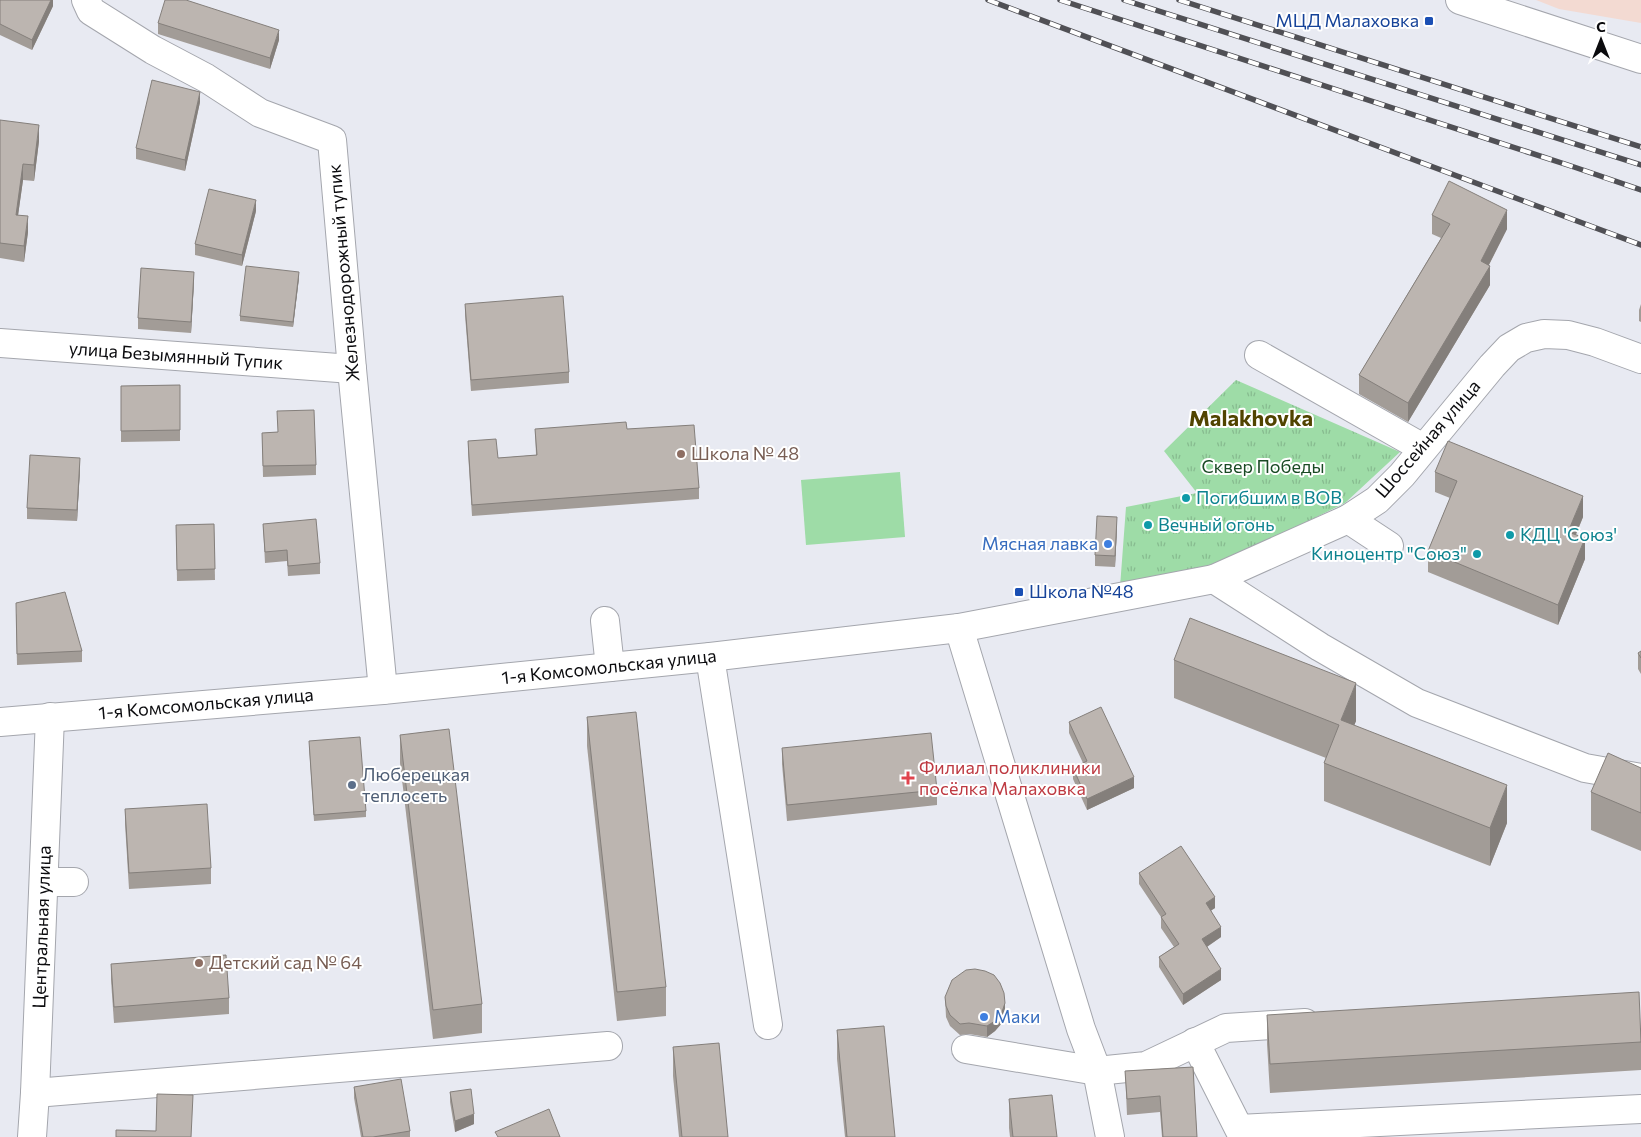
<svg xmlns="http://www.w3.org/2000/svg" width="1641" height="1137" font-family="Commissioner,sans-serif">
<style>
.commercial{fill:#f3dad2}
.grass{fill:#9edca7}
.park{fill:url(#park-tufts)}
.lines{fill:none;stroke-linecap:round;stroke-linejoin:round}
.minor-casing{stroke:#a4a6ad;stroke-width:30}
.major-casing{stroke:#a4a6ad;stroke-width:30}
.minor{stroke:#fff;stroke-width:28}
.major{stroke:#fff;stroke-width:28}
.rail-casing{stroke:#505055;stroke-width:5.5}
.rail{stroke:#fff;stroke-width:4;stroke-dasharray:11;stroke-linecap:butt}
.wall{fill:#a29c97}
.shaded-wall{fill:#847f7b}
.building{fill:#bcb5b0;stroke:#847f7b}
.transit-dot{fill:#1a4fb4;stroke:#fff;stroke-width:2}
.education-dot{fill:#8d6e63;stroke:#fff;stroke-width:2}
.culture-dot{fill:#0f9aa8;stroke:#fff;stroke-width:2}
.shop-dot{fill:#3f7fe0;stroke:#fff;stroke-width:2}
.health-dot{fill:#e0444e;stroke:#fff;stroke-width:2}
.service-dot{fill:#5c6f8a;stroke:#fff;stroke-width:2}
.labels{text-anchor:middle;stroke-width:4;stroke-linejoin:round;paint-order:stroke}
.transit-label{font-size:18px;fill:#164399;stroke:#fff;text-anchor:end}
.street-label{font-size:18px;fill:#0b0b0e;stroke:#fff}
.education-label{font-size:18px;fill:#785e54;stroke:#fff;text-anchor:start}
.park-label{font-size:18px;fill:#194a24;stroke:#fff}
.culture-label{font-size:18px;fill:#0d838f;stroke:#fff;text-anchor:start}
.shop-label{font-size:18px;fill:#366cbe;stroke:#fff;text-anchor:end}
.health-label{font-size:18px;fill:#be3a42;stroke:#fff;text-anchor:start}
.service-label{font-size:18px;fill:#4e5e75;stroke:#fff;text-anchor:start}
.district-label{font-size:22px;font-weight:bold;fill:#514400;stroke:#fff}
</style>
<defs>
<pattern id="park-tufts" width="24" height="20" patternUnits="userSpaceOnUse" patternTransform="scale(1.25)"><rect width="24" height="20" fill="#9edca7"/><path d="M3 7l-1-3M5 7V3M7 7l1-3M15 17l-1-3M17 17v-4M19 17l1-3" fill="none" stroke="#87bb8f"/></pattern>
</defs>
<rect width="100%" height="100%" fill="#e8eaf2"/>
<polygon class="commercial" points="1536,0 1641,0 1641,23 1559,9"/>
<polygon class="grass" points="900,472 905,537 806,545 801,480"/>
<polygon class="park" points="1236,380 1400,452 1345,503 1214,567 1120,587 1126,507 1197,493 1164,451"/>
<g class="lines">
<g class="minor-casing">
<g id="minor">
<polyline points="86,0 91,11 153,50 206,78 260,113 332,140 352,369 383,690"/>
<polyline points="0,343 352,369"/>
<polyline points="1259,355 1423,448"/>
<polyline points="1348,519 1389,546"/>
<polyline points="1214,579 1320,647 1417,703 1585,768 1641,778"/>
<polyline points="605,621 610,667"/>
<polyline points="959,628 1081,1029 1097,1071 1110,1137"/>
<polyline points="710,657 768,1025"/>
<polyline points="44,882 74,882"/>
<polyline points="1195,1042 1239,1129 1641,1109"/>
<polyline points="966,1049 1097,1071 1146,1066 1226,1028 1305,1023"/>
<polyline points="35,1093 608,1046"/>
<polyline points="32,1137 35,1093 50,717"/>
</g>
</g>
<g class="major-casing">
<g id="major">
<polyline points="1460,0 1641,59"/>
<polyline points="0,722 383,690 710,657 959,628 1214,579 1348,519 1377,500 1402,475 1492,366 1509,348 1526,338 1544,334 1568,335 1595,342 1641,359"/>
</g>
</g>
<use href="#minor" class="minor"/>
<use href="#major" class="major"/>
<g class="rail-casing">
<g id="rail">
<polyline points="988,0 1641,245"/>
<polyline points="1060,0 1574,167 1641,190"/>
<polyline points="1124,0 1641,165"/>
<polyline points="1179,0 1641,147"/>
</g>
</g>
<use href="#rail" class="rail"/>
</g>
<g class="wall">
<polygon points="0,0 53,0 53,6 32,50 0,35"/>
<polygon points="158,23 279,40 270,69 158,34"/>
<polygon points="200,102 185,171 136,159 136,148"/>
<polygon points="0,120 39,141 34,181 23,180 18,215 28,232 24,262 0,258"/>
<polygon points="256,211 242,266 195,255 195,244"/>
<polygon points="1432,215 1507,229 1489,265 1490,285 1408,422 1359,394 1359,375 1441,238 1432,234"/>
<polygon points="299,278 293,327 240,321 240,316"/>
<polygon points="194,282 191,333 138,329 138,318"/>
<polygon points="465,304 569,372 569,383 471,391 465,315"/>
<polygon points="1641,304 1641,322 1639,321 1639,310"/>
<polygon points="180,385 180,441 121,442 121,386"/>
<polygon points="535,429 627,429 699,488 699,499 472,516 468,452 468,441 498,458 536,455"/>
<polygon points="278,432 316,465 316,475 263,477 262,433"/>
<polygon points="80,469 77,521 27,519 27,508"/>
<polygon points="1435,472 1583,517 1576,535 1585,559 1558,625 1428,572 1428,551 1450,498 1435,492"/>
<polygon points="214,524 215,580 177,581 176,525"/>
<polygon points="263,524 320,563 320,574 288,576 287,561 265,563"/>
<polygon points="1117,528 1115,567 1095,566 1095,555"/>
<polygon points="16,614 82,651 82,662 17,665"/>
<polygon points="1641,651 1641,674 1638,669 1638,653"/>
<polygon points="1174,660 1356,721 1354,725 1507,823 1490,866 1324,801 1324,763 1326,758 1174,698"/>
<polygon points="587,717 666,987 666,1016 617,1021 587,746"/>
<polygon points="1069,722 1134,788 1087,810 1073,779 1073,768 1083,763 1069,733"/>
<polygon points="400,735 482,1004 482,1033 433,1039 400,763"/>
<polygon points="309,746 366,811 366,817 314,821"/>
<polygon points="782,748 937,790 937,805 787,821 782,764"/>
<polygon points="1641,768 1641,851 1591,830 1591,792"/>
<polygon points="125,809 211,868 211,884 129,889 125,824"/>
<polygon points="1139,873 1215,908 1211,910 1221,937 1207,947 1221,980 1183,1005 1159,967 1159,957 1174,947 1161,928 1161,917 1139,884"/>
<polygon points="111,964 229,998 229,1014 114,1023 111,980"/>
<polygon points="945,997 1005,1014 1002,1023 995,1031 987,1037 969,1034 960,1035 950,1026 946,1017"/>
<polygon points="1267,1015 1641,1028 1641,1070 1270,1093 1267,1044"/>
<polygon points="837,1030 895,1137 845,1137 837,1059"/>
<polygon points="673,1047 728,1137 679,1137 673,1076"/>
<polygon points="1193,1067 1197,1137 1162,1137 1160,1112 1127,1115 1125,1071"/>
<polygon points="354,1087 410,1131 410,1137 361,1137 354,1098"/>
<polygon points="450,1092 474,1124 455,1132 450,1102"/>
<polygon points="1009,1099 1057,1137 1010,1137 1009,1128"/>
</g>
<g class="shaded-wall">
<polygon points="51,0 53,0 53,6 32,50 32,40"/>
<polygon points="279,30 279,40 270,69 270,58"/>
<polygon points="200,92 200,102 185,171 185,160"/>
<polygon points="39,125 39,141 34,181 34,165"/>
<polygon points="23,164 23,180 16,230 16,215"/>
<polygon points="256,200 256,211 242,266 242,255"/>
<polygon points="1507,210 1507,229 1481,280 1481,261"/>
<polygon points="28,216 28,232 24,262 24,246"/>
<polygon points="1490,266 1490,285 1408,422 1408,403"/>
<polygon points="194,272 194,282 191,333 191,322"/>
<polygon points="299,272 299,278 293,327 293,322"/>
<polygon points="80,458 80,469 77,521 77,510"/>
<polygon points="1583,496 1583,517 1568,552 1568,532"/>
<polygon points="1117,517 1117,528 1115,567 1115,556"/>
<polygon points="1585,538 1585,559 1558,625 1558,605"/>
<polygon points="1356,683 1356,721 1341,758 1341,720"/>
<polygon points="1134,777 1134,788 1087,810 1087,799"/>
<polygon points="1507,785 1507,823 1490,866 1490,828"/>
<polygon points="1215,897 1215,908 1206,914 1206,903"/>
<polygon points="1221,927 1221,937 1202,950 1202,939"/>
<polygon points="1221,969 1221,980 1183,1005 1183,994"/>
<polygon points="1005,1003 1005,1014 1002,1023 995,1031 987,1037 987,1026"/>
<polygon points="474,1114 474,1124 455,1132 455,1121"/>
</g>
<g class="building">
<polygon points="0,0 51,0 32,40 0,24"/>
<polygon points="165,0 186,0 279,30 270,58 158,23"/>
<polygon points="152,80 200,92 185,160 136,148"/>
<polygon points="0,120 39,125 34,165 23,164 16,215 28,216 24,246 0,243"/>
<polygon points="1449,181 1507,210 1481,261 1490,266 1408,403 1359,375 1450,224 1432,215"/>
<polygon points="209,189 256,200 242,255 195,244"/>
<polygon points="246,266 299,272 293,322 240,316"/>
<polygon points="141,268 194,272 191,322 138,318"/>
<polygon points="563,296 569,372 471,380 465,304"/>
<polygon points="180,385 180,430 121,431 121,386"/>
<polygon points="314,410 316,465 263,466 262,433 278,432 277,411"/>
<polygon points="626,422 627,429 694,425 699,488 472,505 468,441 496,439 498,458 537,455 535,429"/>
<polygon points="1448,441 1583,496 1568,532 1585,538 1558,605 1428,551 1457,481 1435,472"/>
<polygon points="30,455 80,458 77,510 27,508"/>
<polygon points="1097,516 1117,517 1115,556 1095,555"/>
<polygon points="316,519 320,563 288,566 287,550 265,552 263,524"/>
<polygon points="214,524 215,569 177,570 176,525"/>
<polygon points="65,592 82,651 17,654 16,603"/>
<polygon points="1190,618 1356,683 1341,720 1507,785 1490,828 1324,763 1339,725 1174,660"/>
<polygon points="1641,651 1641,658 1638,653"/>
<polygon points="1101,707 1134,777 1087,799 1073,768 1087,761 1069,722"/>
<polygon points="636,712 666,987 617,992 587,717"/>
<polygon points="449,729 482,1004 433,1010 400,735"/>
<polygon points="931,733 937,790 787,805 782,748"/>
<polygon points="360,737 366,811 314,815 309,741"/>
<polygon points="1608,753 1641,768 1641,813 1591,792"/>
<polygon points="207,804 211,868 129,873 125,809"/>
<polygon points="1181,846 1215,897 1206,903 1221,927 1202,939 1221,969 1183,994 1159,957 1179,944 1161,917 1166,914 1139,873"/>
<polygon points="226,955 229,998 114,1007 111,964"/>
<polygon points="975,969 985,971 994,975 1000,983 1004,993 1005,1003 1002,1012 995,1021 987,1026 969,1023 960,1024 950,1015 946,1006 945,997 952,980 966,970"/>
<polygon points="1639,992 1641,1042 1270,1064 1267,1015"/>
<polygon points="884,1026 895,1137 847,1137 837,1030"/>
<polygon points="719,1043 728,1137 682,1137 673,1047"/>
<polygon points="1193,1067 1197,1137 1163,1137 1160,1096 1127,1099 1125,1071"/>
<polygon points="401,1079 410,1131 373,1137 363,1137 354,1087"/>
<polygon points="471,1089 474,1114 455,1121 450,1092"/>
<polygon points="157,1094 193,1095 191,1137 116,1137 116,1130 156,1131"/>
<polygon points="1052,1095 1057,1137 1013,1137 1009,1099"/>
<polygon points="549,1109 560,1137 498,1137 495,1132"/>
</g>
<g class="transit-dot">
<rect x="1424" y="16" width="10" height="10" rx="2.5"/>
<rect x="1014" y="587" width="10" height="10" rx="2.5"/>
</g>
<g class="education-dot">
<circle cx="681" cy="454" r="5"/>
<circle cx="199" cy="963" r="5"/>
</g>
<g class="culture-dot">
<circle cx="1186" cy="498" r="5"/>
<circle cx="1148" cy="525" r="5"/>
<circle cx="1510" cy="535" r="5"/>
<circle cx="1477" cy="554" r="5"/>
</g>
<g class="shop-dot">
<circle cx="1108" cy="544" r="5"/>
<circle cx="984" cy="1017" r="5"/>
</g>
<path class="health-dot" d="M905.5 770.5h5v5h5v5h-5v5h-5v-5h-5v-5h5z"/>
<circle class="service-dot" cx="352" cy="785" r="5"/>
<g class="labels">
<g class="transit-label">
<text x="1419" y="27">МЦД Малаховка</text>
<text x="1029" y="598" text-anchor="start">Школа №48</text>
</g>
<g class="street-label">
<text transform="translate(344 273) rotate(-95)" y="6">Железнодорожный тупик</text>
<text transform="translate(176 356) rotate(4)" y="6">улица Безымянный Тупик</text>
<text transform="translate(1428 439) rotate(-49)" y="6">Шоссейная улица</text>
<text transform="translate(609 667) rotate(-6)" y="6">1-я Комсомольская улица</text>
<text transform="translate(206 704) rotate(-5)" y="6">1-я Комсомольская улица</text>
<text transform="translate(42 927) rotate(-88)" y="6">Центральная улица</text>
</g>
<g class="education-label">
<text x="691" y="460">Школа № 48</text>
<text x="209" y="969">Детский сад № 64</text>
</g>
<g class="park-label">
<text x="1263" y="473">Сквер Победы</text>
</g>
<g class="culture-label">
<text x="1196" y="504">Погибшим в ВОВ</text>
<text x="1158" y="531">Вечный огонь</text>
<text x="1520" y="541">КДЦ 'Союз'</text>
<text x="1467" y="560" text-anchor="end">Киноцентр "Союз"</text>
</g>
<g class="shop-label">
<text x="1098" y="550">Мясная лавка</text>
<text x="994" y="1023" text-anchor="start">Маки</text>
</g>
<g class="health-label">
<text x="919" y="774">Филиал поликлиники<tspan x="919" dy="21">посёлка Малаховка</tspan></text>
</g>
<g class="service-label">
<text x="362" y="781">Люберецкая<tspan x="362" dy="21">теплосеть</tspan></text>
</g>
<g class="district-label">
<text x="1251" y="426">Malakhovka</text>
</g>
</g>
<g transform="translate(1601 40)" stroke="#ffffff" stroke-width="4" paint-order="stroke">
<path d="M0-4L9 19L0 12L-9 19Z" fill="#0b0b0e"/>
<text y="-8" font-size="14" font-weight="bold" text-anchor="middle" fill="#0b0b0e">С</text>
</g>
</svg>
